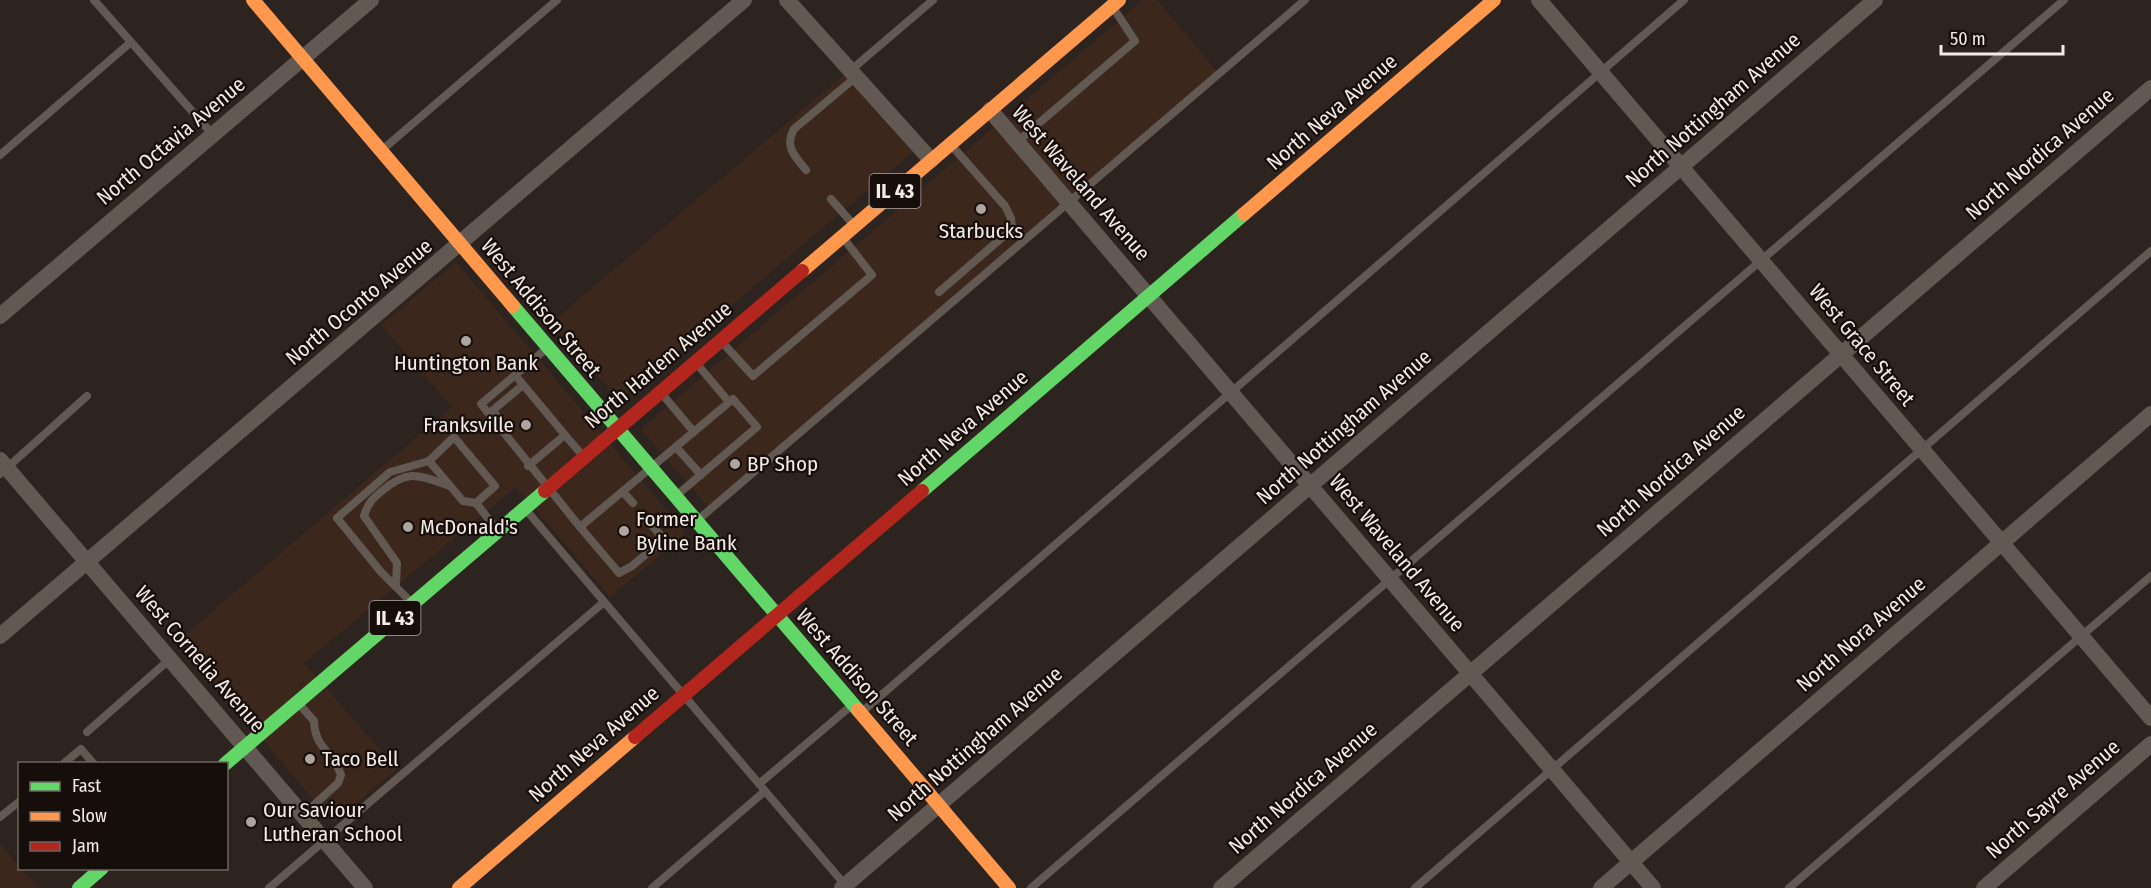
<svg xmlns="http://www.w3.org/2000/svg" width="2151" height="888" font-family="'Fira Sans Condensed',sans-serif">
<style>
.built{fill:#3c271d}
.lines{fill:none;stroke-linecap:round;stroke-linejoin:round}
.lane{stroke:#635953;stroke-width:8}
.street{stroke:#635953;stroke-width:16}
.fast{stroke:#63d668;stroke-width:14}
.slow{stroke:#ff974d;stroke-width:14}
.jam{stroke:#b3261e;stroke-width:14}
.poi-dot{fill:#afa5a0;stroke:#150e0a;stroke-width:2}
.labels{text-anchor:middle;stroke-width:4.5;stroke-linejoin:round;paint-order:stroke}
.shield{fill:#150e0a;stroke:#b2a8a3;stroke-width:1.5}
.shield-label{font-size:20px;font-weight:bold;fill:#f5eae5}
.street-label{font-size:21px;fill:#f5eae5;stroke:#150e0a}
.poi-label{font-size:21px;fill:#f5eae5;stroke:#150e0a;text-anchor:start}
</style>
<rect width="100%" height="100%" fill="#2d2420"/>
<g class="built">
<polygon points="1143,0 1157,0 1217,71 708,507 641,429"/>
<polygon points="845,74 913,152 619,400 551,323"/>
<polygon points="456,262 686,533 610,597 516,487 304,663 397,769 333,823 179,640 452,407 381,325"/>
<polygon points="0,843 20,868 39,888 0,888"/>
</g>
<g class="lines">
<g class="lane">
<polyline points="94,0 213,135"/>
<polyline points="851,70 933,0"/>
<polyline points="1017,142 1135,41 1114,9"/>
<polyline points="382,150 557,0"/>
<polyline points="0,155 131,42"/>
<path d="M806,170C795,156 784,147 794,129L856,77"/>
<polyline points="831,199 852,223"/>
<polyline points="939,292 1012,229 1011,218 1005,206 952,146"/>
<polyline points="722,342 753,376 872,275 844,239"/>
<polyline points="547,348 481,404 580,527"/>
<polyline points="697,364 729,402"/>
<polyline points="515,375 565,435 528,466"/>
<polyline points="662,394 694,432"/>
<polyline points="500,422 493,410 523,385"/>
<polyline points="565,435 583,456"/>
<polyline points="676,447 701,475"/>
<polyline points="429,461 454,437 495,486 476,503"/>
<polyline points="0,474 87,396"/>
<polyline points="623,492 633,503"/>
<polyline points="526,510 846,886"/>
<polyline points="699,519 1305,0"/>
<polyline points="647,520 664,539 632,566 619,573 580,527 733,399 757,427 677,495"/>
<path d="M396,584L397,563L364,516C368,503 372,499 383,490C410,468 420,476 450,486"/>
<polyline points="411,602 381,572 337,518 390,472 429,461 463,501 476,503 497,530"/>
<path d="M299,704L314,721C315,750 333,750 341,775L338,783L303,815"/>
<polyline points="863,711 1684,0"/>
<polyline points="87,732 170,659"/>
<polyline points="63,764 81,749 94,764"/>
<polyline points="759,784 852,705"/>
<polyline points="0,817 20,801"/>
<polyline points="269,888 604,602"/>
<polyline points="652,888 765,791"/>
<polyline points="1031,888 2064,0"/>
<polyline points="1415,888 2151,251"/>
<polyline points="1789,888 2151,576"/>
</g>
<g class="street">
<polyline points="787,0 931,160"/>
<polyline points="1539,0 2151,718"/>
<polyline points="990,110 1653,888"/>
<polyline points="0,316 371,0"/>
<polyline points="0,460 365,888"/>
<polyline points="0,636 744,0"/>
<polyline points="842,888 1875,0"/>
<polyline points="1221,888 2151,88"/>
<polyline points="1601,888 2151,414"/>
<polyline points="1984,888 2151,744"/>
</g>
<g class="fast">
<polyline points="513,306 858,710"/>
<polyline points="922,491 1244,214"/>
<polyline points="225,764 545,491"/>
<polyline points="79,888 102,868"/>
</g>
<g class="slow">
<polyline points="253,0 513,306"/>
<polyline points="1244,214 1494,0"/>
<polyline points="802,271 1119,0"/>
<polyline points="858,710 1009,888"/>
<polyline points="459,888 635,737"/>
</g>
<g class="jam">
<polyline points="545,491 802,271"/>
<polyline points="635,737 922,491"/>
</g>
</g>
<g class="poi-dot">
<circle cx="981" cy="209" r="6"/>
<circle cx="466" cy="341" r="6"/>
<circle cx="526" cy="425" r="6"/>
<circle cx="735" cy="464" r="6"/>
<circle cx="408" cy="527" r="6"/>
<circle cx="624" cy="531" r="6"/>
<circle cx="310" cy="759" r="6"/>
<circle cx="251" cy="822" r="6"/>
</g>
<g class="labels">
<g class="shield">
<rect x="869.5" y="174" width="51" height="34" rx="4.5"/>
<rect x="369.5" y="601" width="51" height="34" rx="4.5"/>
</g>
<g class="shield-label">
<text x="895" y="198">IL 43</text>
<text x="395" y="625">IL 43</text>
</g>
<g class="street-label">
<text transform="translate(1713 110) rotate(-41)" y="7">North Nottingham Avenue</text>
<text transform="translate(1332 112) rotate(-41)" y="7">North Neva Avenue</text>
<text transform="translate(171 141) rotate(-40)" y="7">North Octavia Avenue</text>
<text transform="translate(2040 154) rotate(-41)" y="7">North Nordica Avenue</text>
<text transform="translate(1081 183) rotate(49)" y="7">West Waveland Avenue</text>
<text transform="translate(359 302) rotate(-40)" y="7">North Oconto Avenue</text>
<text transform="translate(541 308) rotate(50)" y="7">West Addison Street</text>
<text transform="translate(1862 345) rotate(50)" y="7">West Grace Street</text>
<text transform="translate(658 365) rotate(-40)" y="7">North Harlem Avenue</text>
<text transform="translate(1344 427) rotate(-41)" y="7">North Nottingham Avenue</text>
<text transform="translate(963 428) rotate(-41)" y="7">North Neva Avenue</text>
<text transform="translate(1671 471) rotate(-41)" y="7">North Nordica Avenue</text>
<text transform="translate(1397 553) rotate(50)" y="7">West Waveland Avenue</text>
<text transform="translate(1861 634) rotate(-41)" y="7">North Nora Avenue</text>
<text transform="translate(200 659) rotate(49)" y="7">West Cornelia Avenue</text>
<text transform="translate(857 677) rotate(49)" y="7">West Addison Street</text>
<text transform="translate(594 744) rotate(-41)" y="7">North Neva Avenue</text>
<text transform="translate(975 744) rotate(-41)" y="7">North Nottingham Avenue</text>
<text transform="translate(1303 788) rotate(-41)" y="7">North Nordica Avenue</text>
<text transform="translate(2053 799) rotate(-41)" y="7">North Sayre Avenue</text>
</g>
<g class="poi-label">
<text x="981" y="238" text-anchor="middle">Starbucks</text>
<text x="466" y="370" text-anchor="middle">Huntington Bank</text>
<text x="514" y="432" text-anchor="end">Franksville</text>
<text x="747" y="471">BP Shop</text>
<text x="636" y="526">Former<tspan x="636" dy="24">Byline Bank</tspan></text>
<text x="420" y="534">McDonald's</text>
<text x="322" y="766">Taco Bell</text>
<text x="263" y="817">Our Saviour<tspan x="263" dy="24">Lutheran School</tspan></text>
</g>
</g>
<rect x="18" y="762" width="210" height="108" fill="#150e0a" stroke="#6f6662" stroke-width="1.5"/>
<rect x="30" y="782" width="30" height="9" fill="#63d668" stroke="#6f6662" stroke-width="1.5"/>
<text x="72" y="792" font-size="18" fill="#f5eae5">Fast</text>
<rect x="30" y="812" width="30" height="9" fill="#ff974d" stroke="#6f6662" stroke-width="1.5"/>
<text x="72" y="822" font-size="18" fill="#f5eae5">Slow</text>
<rect x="30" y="842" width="30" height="9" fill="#b3261e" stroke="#6f6662" stroke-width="1.5"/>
<text x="72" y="852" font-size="18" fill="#f5eae5">Jam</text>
<path d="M1941 45v9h122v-9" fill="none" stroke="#f5eae5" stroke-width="3"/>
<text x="1950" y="45" font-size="18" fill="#f5eae5" stroke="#150e0a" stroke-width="4.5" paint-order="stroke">50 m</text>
</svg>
